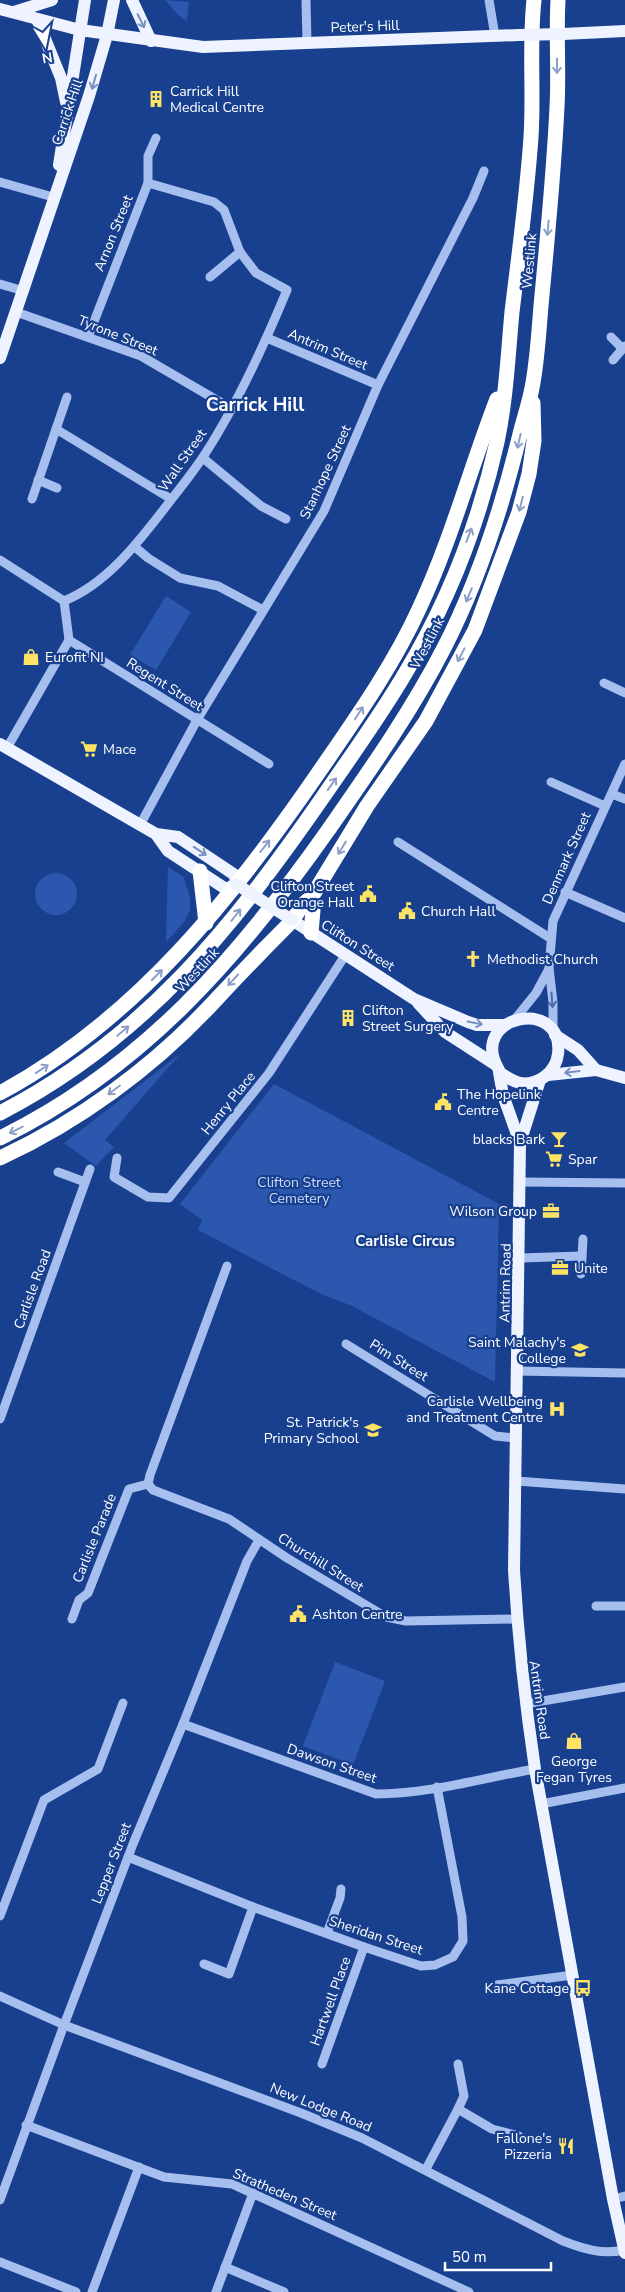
<svg xmlns="http://www.w3.org/2000/svg" width="625" height="2292" font-family="'Nunito Sans',sans-serif">
<style>
.green{fill:#2b58ae}
.lines{fill:none;stroke-linecap:round;stroke-linejoin:round}
.minor{stroke:#a6bfef;stroke-width:9}
.major{stroke:#eef3ff;stroke-width:12}
.highway{stroke:#fff;stroke-width:15}
.major-bridge{stroke:#eef3ff;stroke-width:12}
.oneway{stroke:#7891c1}
.oneway2{stroke:#8ca0c7}
.oneway3{stroke:#4a6cb1}
.labels{text-anchor:middle;stroke-width:4.5;stroke-linejoin:round;paint-order:stroke}
.street-label{font-size:14px;fill:#fff;stroke:#18408f}
.poi-label{font-size:14px;fill:#fff;stroke:#18408f;text-anchor:start}
.park-label{font-size:14px;fill:#ccdcfb;stroke:#18408f}
.neighbourhood-label{font-size:15px;font-weight:bold;fill:#fff;stroke:#18408f}
.district-label{font-size:19px;font-weight:bold;fill:#fff;stroke:#18408f}
</style>
<rect width="100%" height="100%" fill="#18408f"/>
<g class="green">
<polygon points="165,0 189,2 187,21 177,14"/>
<polygon points="166,596 191,612 156,670 130,655"/>
<path d="M168,867L183,876C197,913 190,916 166,942Z"/>
<circle cx="56" cy="894" r="21"/>
<polygon points="180,1054 105,1140 114,1147 96,1166 64,1143"/>
<polygon points="274,1084 499,1204 495,1382 352,1306 321,1294 198,1230 202,1220 180,1204"/>
<polygon points="335,1662 385,1681 353,1765 303,1746"/>
</g>
<g class="lines">
<g class="minor">
<polyline points="306,0 307,43"/>
<polyline points="489,0 495,36"/>
<polyline points="0,182 53,197"/>
<path d="M148,183L214,202L224,210L240,252L256,273L287,290C263,348 237,405 203,457C191,475 177,492 164,509C137,544 106,584 64,601L69,640L269,764"/>
<polyline points="210,277 240,252"/>
<polyline points="0,284 24,291"/>
<polyline points="16,312 141,356 232,409"/>
<polyline points="88,337 148,183 148,156 156,138"/>
<polyline points="611,337 623,349"/>
<polyline points="267,338 378,385"/>
<polyline points="613,360 625,346"/>
<polyline points="56,429 171,499"/>
<polyline points="203,458 261,506 286,519"/>
<polyline points="38,480 57,488"/>
<polyline points="32,499 67,397"/>
<polyline points="135,547 148,558 180,578 218,586 263,610"/>
<polyline points="0,560 64,601"/>
<polyline points="604,683 625,693"/>
<polyline points="7,748 69,640"/>
<polyline points="551,782 605,806"/>
<polyline points="612,794 625,799"/>
<polyline points="140,825 197,720 324,511 378,385 473,198 484,171"/>
<polyline points="398,842 550,938"/>
<polyline points="565,892 625,918"/>
<polyline points="515,1019 536,993 549,969"/>
<polyline points="553,1031 553,1002 549,968 553,921 625,764"/>
<polyline points="117,1158 114,1177 148,1197 169,1198 269,1073 346,954"/>
<polyline points="58,1172 85,1182"/>
<polyline points="521,1182 625,1183"/>
<polyline points="520,1258 582,1256"/>
<polyline points="581,1274 583,1239"/>
<polyline points="346,1344 495,1436 516,1438"/>
<polyline points="517,1371 625,1373"/>
<polyline points="0,1419 90,1169"/>
<polyline points="516,1481 625,1489"/>
<polyline points="148,1484 150,1475 227,1266"/>
<polyline points="596,1606 625,1606"/>
<polyline points="72,1619 79,1600 88,1593 129,1489 148,1484 153,1490 229,1519 287,1558 386,1617 406,1621 516,1619"/>
<polyline points="525,1704 625,1687"/>
<path d="M183,1724L376,1794C429,1794 482,1778 535,1769"/>
<polyline points="541,1804 625,1788"/>
<polyline points="128,1857 253,1907 364,1947 421,1966 435,1965 453,1957 463,1941 462,1917 437,1787"/>
<polyline points="0,1916 44,1800 98,1769 123,1703"/>
<polyline points="327,1933 340,1898 341,1889"/>
<polyline points="204,1964 229,1974 253,1907"/>
<polyline points="497,1985 573,1975"/>
<path d="M0,1996L64,2025L301,2113L362,2138L563,2241C584,2249 602,2255 624,2250"/>
<polyline points="322,2064 364,1947"/>
<polyline points="458,2064 464,2096 458,2109"/>
<polyline points="26,2125 164,2177 232,2184 469,2292"/>
<polyline points="426,2169 458,2109 492,2129 519,2136"/>
<polyline points="613,2199 625,2196"/>
<polyline points="0,2200 64,2025 133,1844 183,1724 247,1561 259,1540"/>
<polyline points="0,2262 76,2292"/>
<polyline points="225,2267 284,2292"/>
<polyline points="92,2292 139,2167"/>
<polyline points="216,2292 253,2193"/>
</g>
<g class="major">
<polyline points="132,0 151,41"/>
<polyline points="0,9 80,30 203,47 519,35"/>
<polyline points="14,12 52,0"/>
<polyline points="37,19 61,78 66,102"/>
<polyline points="563,34 625,31"/>
<polyline points="59,165 85,0"/>
<polyline points="0,358 89,96 107,35 114,0"/>
<polyline points="0,744 156,834 168,851 226,889 236,884 235,875 178,837 156,834"/>
<polyline points="292,920 414,999 468,1022 477,1025 505,1025"/>
<polyline points="418,1003 445,1032 496,1065"/>
<polyline points="555,1035 578,1050 596,1070 625,1078"/>
<path d="M499,1072C506,1077 512,1081 520,1083C538,1086 556,1072 558,1054C565,996 466,1015 499,1070V1072L503,1095L520,1143L514,1570C518,1637 525,1702 535,1769L613,2199L625,2253"/>
<polyline points="548,1075 596,1070"/>
<polyline points="520,1143 540,1080"/>
</g>
<g class="highway">
<polyline points="200,871 206,923"/>
<polyline points="311,933 313,910 311,898"/>
<path d="M0,1093C137,1019 234,896 321,769C356,718 393,666 419,609C451,541 470,469 497,399"/>
<path d="M0,1113C145,1038 232,928 323,797C351,756 381,715 406,672C448,602 479,522 497,442C506,400 508,355 512,312C519,254 527,196 531,137C534,92 529,45 534,0"/>
<path d="M0,1138C143,1068 239,957 329,829C370,770 411,712 444,648C479,580 502,508 520,434C524,418 529,404 532,388C538,358 539,325 542,295C548,232 554,170 557,107C559,72 556,36 558,0"/>
<path d="M0,1158C78,1122 152,1068 211,1005C237,977 263,950 290,923C298,914 300,904 311,898L367,806L426,721L475,630L519,512L529,474L534,441L533,403"/>
</g>
<g class="major-bridge">
<polyline points="519,35 563,34"/>
<polyline points="236,884 292,920"/>
</g>
</g>
<defs><path id="oneway-shaft" d="M-6 0H5M1.5-3L5.5 0L1.5 3" fill="none" stroke-width="1.6" stroke-linecap="round" stroke-linejoin="round" transform="scale(1.25)"/></defs>
<g class="oneway">
<use href="#oneway-shaft" transform="translate(141 21) rotate(64)"/>
<use href="#oneway-shaft" transform="translate(94 82) rotate(106)"/>
<use href="#oneway-shaft" transform="translate(200 851) rotate(33)"/>
<use href="#oneway-shaft" transform="translate(475 1023) rotate(11)"/>
<use href="#oneway-shaft" transform="translate(572 1072) rotate(173)"/>
</g>
<g class="oneway2">
<use href="#oneway-shaft" transform="translate(557 66) rotate(90)"/>
<use href="#oneway-shaft" transform="translate(548 228) rotate(95)"/>
<use href="#oneway-shaft" transform="translate(519 441) rotate(103)"/>
<use href="#oneway-shaft" transform="translate(521 504) rotate(104)"/>
<use href="#oneway-shaft" transform="translate(469 535) rotate(-69)"/>
<use href="#oneway-shaft" transform="translate(469 595) rotate(113)"/>
<use href="#oneway-shaft" transform="translate(461 655) rotate(118)"/>
<use href="#oneway-shaft" transform="translate(359 713) rotate(-57)"/>
<use href="#oneway-shaft" transform="translate(332 784) rotate(-55)"/>
<use href="#oneway-shaft" transform="translate(265 846) rotate(-52)"/>
<use href="#oneway-shaft" transform="translate(342 848) rotate(121)"/>
<use href="#oneway-shaft" transform="translate(236 915) rotate(-52)"/>
<use href="#oneway-shaft" transform="translate(157 975) rotate(-45)"/>
<use href="#oneway-shaft" transform="translate(233 980) rotate(133)"/>
<use href="#oneway-shaft" transform="translate(123 1031) rotate(-40)"/>
<use href="#oneway-shaft" transform="translate(42 1069) rotate(-34)"/>
<use href="#oneway-shaft" transform="translate(114 1090) rotate(143)"/>
<use href="#oneway-shaft" transform="translate(16 1130) rotate(153)"/>
</g>
<use class="oneway3" href="#oneway-shaft" transform="translate(552 1000) rotate(86)"/>
<defs>
<g id="building-bare" transform="scale(1.35)"><path d="M-4-6H4V6H1V3H-1V6H-4ZM-2.5-4.3h1.7v1.8h-1.7ZM.8-4.3h1.7v1.8H.8ZM-2.5-1h1.7V.8h-1.7ZM.8-1h1.7V.8H.8Z" fill="#ffe364" stroke="#18408f" stroke-width="2.5" paint-order="stroke"/></g>
<g id="shop-bare" transform="scale(1.35)"><path d="M-5-2.5h2.3a2.7 3.5 0 0 1 5.4 0H5L5.5 6h-11ZM-1.5-2.5h3a1.5 2.3 0 0 0-3 0Z" fill="#ffe364" stroke="#18408f" stroke-width="2.5" paint-order="stroke"/></g>
<g id="supermarket-bare" transform="scale(1.35)"><path d="M-6-5.5h2.5l.6 2H6L4.5 2H-2.5L-4.4-4H-6ZM-1.5 3.2a1.3 1.3 0 1 0 .1 0ZM3 3.2a1.3 1.3 0 1 0 .1 0Z" fill="#ffe364" stroke="#18408f" stroke-width="2.5" paint-order="stroke"/></g>
<g id="civic-bare" transform="scale(1.35)"><path d="M-.6-6.5H3V-4.5H.6V-3L4-1V1h2V6H-6V1h2V-1L-.6-3ZM-1.2 2.5V6h2.4V2.5Z" fill="#ffe364" stroke="#18408f" stroke-width="2.5" paint-order="stroke"/></g>
<g id="church-bare" transform="scale(1.35)"><path d="M-1.2-6h2.4v3.5h3.3v2.4h-3.3V6h-2.4V-.1h-3.3v-2.4h3.3Z" fill="#ffe364" stroke="#18408f" stroke-width="2.5" paint-order="stroke"/></g>
<g id="bar-bare" transform="scale(1.35)"><path d="M-6-5H6L.8 .8V4.5H3.5V6h-7V4.5H-.8V.8Z" fill="#ffe364" stroke="#18408f" stroke-width="2.5" paint-order="stroke"/></g>
<g id="office-bare" transform="scale(1.35)"><path d="M-6-3h4V-5.5h4V-3h4V5H-6ZM-1-4.5V-3h2v-1.5ZM-6 0V1H6V0Z" fill="#ffe364" stroke="#18408f" stroke-width="2.5" paint-order="stroke"/></g>
<g id="school-bare" transform="scale(1.35)"><path d="M0-5L7-2L0 1L-7-2ZM-4 1L0 2.5L4 1V4Q0 6-4 4Z" fill="#ffe364" stroke="#18408f" stroke-width="2.5" paint-order="stroke"/></g>
<g id="hospital-bare" transform="scale(1.35)"><path d="M-5-5h3v3.5h4V-5h3V5h-3V1.5h-4V5h-3Z" fill="#ffe364" stroke="#18408f" stroke-width="2.5" paint-order="stroke"/></g>
<g id="bus-bare" transform="scale(1.35)"><path d="M-5-6H5V4H4V6H2V4H-2V6H-4V4H-5ZM-3.5-4V0h7V-4ZM-3.5 1.2v1.5H-2V1.2ZM2 1.2v1.5H3.5V1.2Z" fill="#ffe364" stroke="#18408f" stroke-width="2.5" paint-order="stroke"/></g>
<g id="restaurant-bare" transform="scale(1.35)"><path d="M-5-6h1v4h1v-4h1v4h1v-4h1v5L-1.5 .5V6h-2V.5L-5-1ZM5-6V6H3V1.5H1.5Q1.5-4 5-6Z" fill="#ffe364" stroke="#18408f" stroke-width="2.5" paint-order="stroke"/></g>
</defs>
<g fill-rule="evenodd">
<use href="#building-bare" x="156" y="99"/>
<use href="#shop-bare" x="31" y="657"/>
<use href="#supermarket-bare" x="89" y="749"/>
<use href="#civic-bare" x="368" y="894"/>
<use href="#civic-bare" x="407" y="911"/>
<use href="#church-bare" x="473" y="959"/>
<use href="#building-bare" x="348" y="1018"/>
<use href="#civic-bare" x="443" y="1102"/>
<use href="#bar-bare" x="559" y="1139"/>
<use href="#supermarket-bare" x="554" y="1159"/>
<use href="#office-bare" x="551" y="1211"/>
<use href="#office-bare" x="560" y="1268"/>
<use href="#school-bare" x="580" y="1350"/>
<use href="#hospital-bare" x="557" y="1409"/>
<use href="#school-bare" x="373" y="1430"/>
<use href="#civic-bare" x="298" y="1614"/>
<use href="#shop-bare" x="574" y="1741"/>
<use href="#bus-bare" x="583" y="1988"/>
<use href="#restaurant-bare" x="566" y="2146"/>
</g>
<g class="labels">
<g class="street-label">
<text transform="translate(365 26) rotate(-2)" y="5">Peter's Hill</text>
<text transform="translate(67 112) rotate(-71)" y="5">Carrick Hill</text>
<text transform="translate(113 233) rotate(-68)" y="5">Arnon Street</text>
<text transform="translate(529 261) rotate(-85)" y="5">Westlink</text>
<text transform="translate(118 335) rotate(22)" y="5">Tyrone Street</text>
<text transform="translate(328 349) rotate(23)" y="5">Antrim Street</text>
<text transform="translate(182 460) rotate(-55)" y="5">Wall Street</text>
<text transform="translate(325 472) rotate(-65)" y="5">Stanhope Street</text>
<text transform="translate(427 643) rotate(-62)" y="5">Westlink</text>
<text transform="translate(165 684) rotate(32)" y="5">Regent Street</text>
<text transform="translate(566 858) rotate(-66)" y="5">Denmark Street</text>
<text transform="translate(358 945) rotate(32)" y="5">Clifton Street</text>
<text transform="translate(197 970) rotate(-47)" y="5">Westlink</text>
<text transform="translate(228 1103) rotate(-51)" y="5">Henry Place</text>
<text transform="translate(505 1283) rotate(-89)" y="5">Antrim Road</text>
<text transform="translate(32 1289) rotate(-70)" y="5">Carlisle Road</text>
<text transform="translate(399 1360) rotate(32)" y="5">Pim Street</text>
<text transform="translate(94 1538) rotate(-68)" y="5">Carlisle Parade</text>
<text transform="translate(321 1562) rotate(32)" y="5">Churchill Street</text>
<text transform="translate(540 1700) rotate(82)" y="5">Antrim Road</text>
<text transform="translate(332 1763) rotate(19)" y="5">Dawson Street</text>
<text transform="translate(111 1863) rotate(-69)" y="5">Lepper Street</text>
<text transform="translate(376 1935) rotate(18)" y="5">Sheridan Street</text>
<text transform="translate(330 2001) rotate(-70)" y="5">Hartwell Place</text>
<text transform="translate(321 2107) rotate(22)" y="5">New Lodge Road</text>
<text transform="translate(285 2194) rotate(23)" y="5">Stratheden Street</text>
</g>
<g class="poi-label">
<text x="170" y="96">Carrick Hill<tspan x="170" dy="16">Medical Centre</tspan></text>
<text x="45" y="662">Eurofit NI</text>
<text x="103" y="754">Mace</text>
<text x="354" y="891" text-anchor="end">Clifton Street<tspan x="354" dy="16">Orange Hall</tspan></text>
<text x="421" y="916">Church Hall</text>
<text x="487" y="964">Methodist Church</text>
<text x="362" y="1015">Clifton<tspan x="362" dy="16">Street Surgery</tspan></text>
<text x="457" y="1099">The Hopelink<tspan x="457" dy="16">Centre</tspan></text>
<text x="545" y="1144" text-anchor="end">blacks Bark</text>
<text x="568" y="1164">Spar</text>
<text x="537" y="1216" text-anchor="end">Wilson Group</text>
<text x="574" y="1273">Unite</text>
<text x="566" y="1347" text-anchor="end">Saint Malachy's<tspan x="566" dy="16">College</tspan></text>
<text x="543" y="1406" text-anchor="end">Carlisle Wellbeing<tspan x="543" dy="16">and Treatment Centre</tspan></text>
<text x="359" y="1427" text-anchor="end">St. Patrick's<tspan x="359" dy="16">Primary School</tspan></text>
<text x="312" y="1619">Ashton Centre</text>
<text x="574" y="1766" text-anchor="middle">George<tspan x="574" dy="16">Fegan Tyres</tspan></text>
<text x="569" y="1993" text-anchor="end">Kane Cottage</text>
<text x="552" y="2143" text-anchor="end">Fallone's<tspan x="552" dy="16">Pizzeria</tspan></text>
</g>
<g class="park-label">
<text x="299" y="1187">Clifton Street<tspan x="299" dy="16">Cemetery</tspan></text>
</g>
<g class="neighbourhood-label">
<text x="405" y="1246">Carlisle Circus</text>
</g>
<g class="district-label">
<text x="255" y="411">Carrick Hill</text>
</g>
</g>
<g transform="translate(45 45) rotate(170)" stroke="#18408f" stroke-width="4" paint-order="stroke">
<path d="M0-4L9 19L0 12L-9 19Z" fill="#ffffff"/>
<text y="-8" font-size="14" font-weight="bold" text-anchor="middle" fill="#ffffff">N</text>
</g>
<path d="M445 2262v8h106v-8" fill="none" stroke="#ffffff" stroke-width="2.5"/>
<text x="452" y="2262" font-size="15" fill="#ffffff" stroke="#18408f" stroke-width="4" paint-order="stroke">50 m</text>
</svg>
